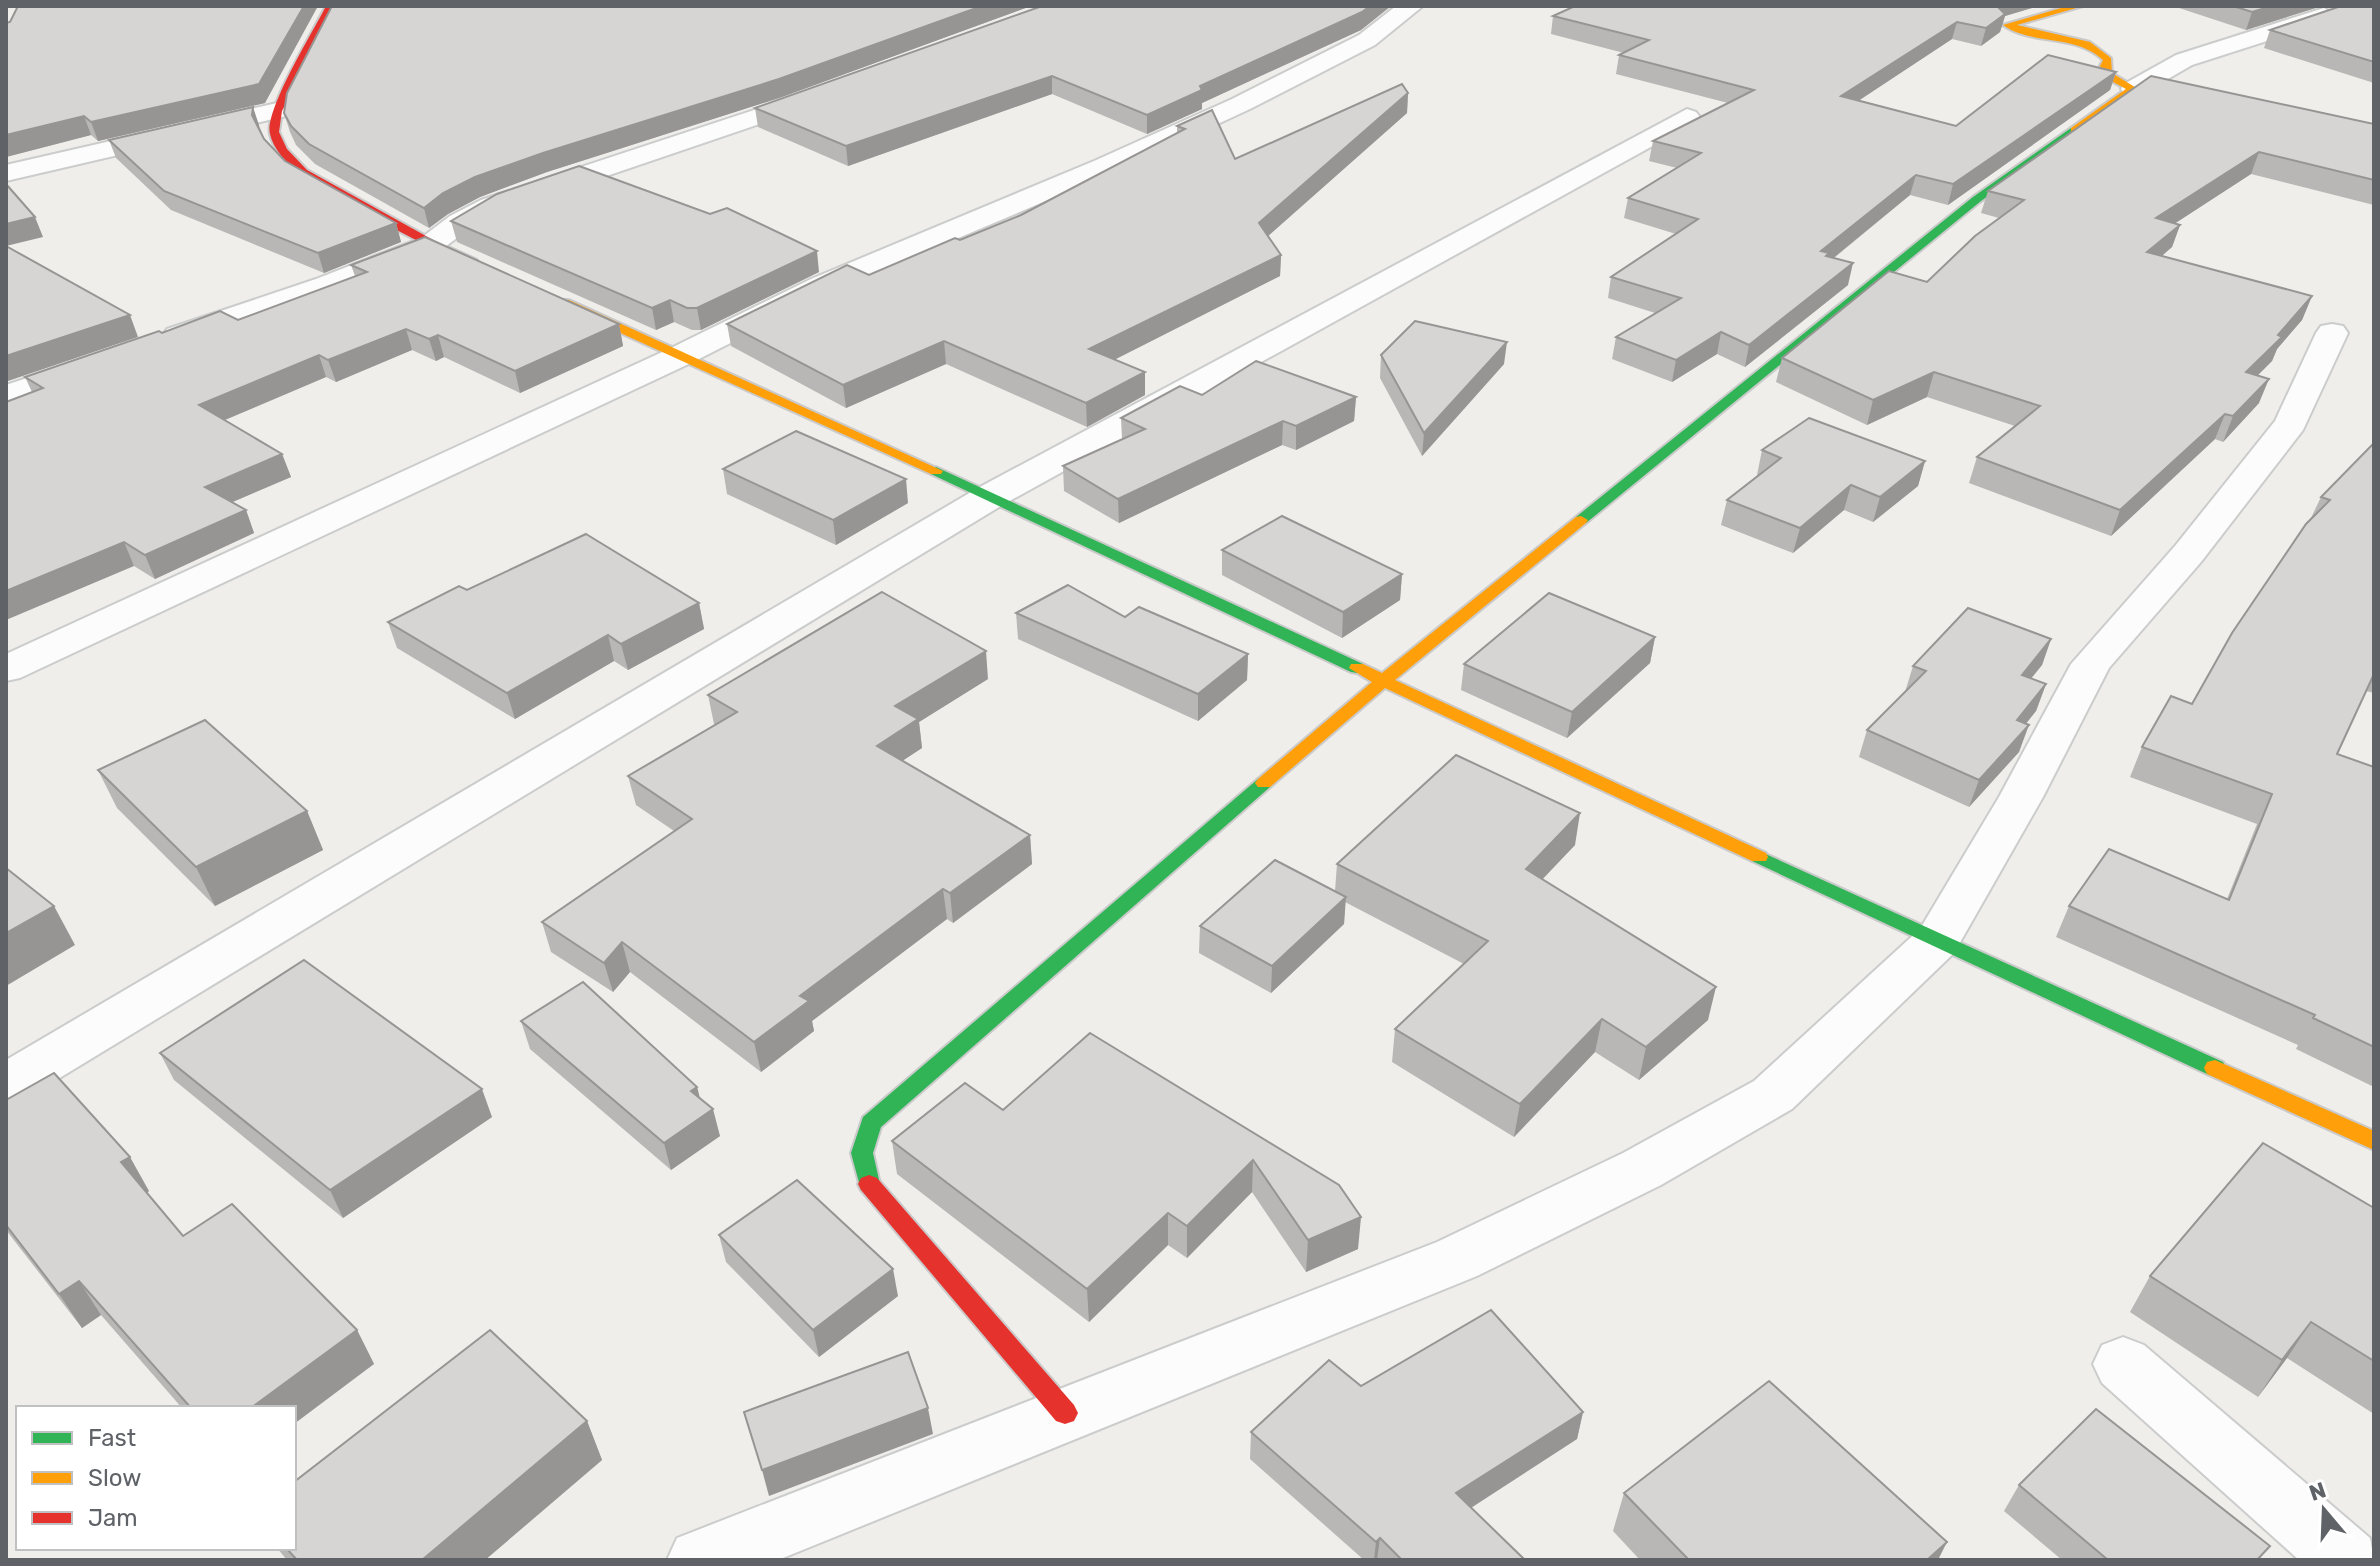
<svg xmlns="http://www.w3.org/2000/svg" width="2380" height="1566" font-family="Rubik,sans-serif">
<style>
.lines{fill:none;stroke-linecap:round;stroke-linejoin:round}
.street-casing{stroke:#cbcccc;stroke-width:4}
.fast-casing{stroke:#cacacb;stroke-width:4}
.slow-casing{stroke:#cacacb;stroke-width:4}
.jam-casing{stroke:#cacacb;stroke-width:4}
.street{fill:#fdfcfc;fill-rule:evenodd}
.fast{fill:#30b455;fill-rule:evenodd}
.slow{fill:#ff9f0a;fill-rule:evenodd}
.jam{fill:#e5322d;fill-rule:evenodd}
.wall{fill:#b8b7b5}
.shaded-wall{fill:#969594}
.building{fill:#d6d5d3;stroke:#969594;stroke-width:2}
</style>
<rect width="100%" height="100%" fill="#efeeea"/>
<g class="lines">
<g class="street-casing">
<g id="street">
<polygon points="1396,6 1423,6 1375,45 1250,109 1112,173 833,291 693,362 20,678 6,681 6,654 671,348 811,279 1094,161 1232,99 1359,35"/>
<polygon points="2324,8 2335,15 2332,20 2192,65 2142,94 2124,94 2121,89 2124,84 2176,55"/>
<polygon points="812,91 821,93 824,98 821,103 501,212 470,228 441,250 338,291 189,343 178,345 167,343 162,336 167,329 316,279 421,238 450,216 481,200"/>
<polygon points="277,103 286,106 290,111 286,116 6,181 6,165"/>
<polygon points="1687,109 1696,112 1700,117 1696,122 1004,504 25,1099 6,1105 6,1060 978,488"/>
<polygon points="2332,324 2343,326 2348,333 2303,430 2201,562 2109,668 2043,797 1954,953 1792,1109 1661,1185 1477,1276 778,1560 667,1560 677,1538 1437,1242 1623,1153 1754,1081 1920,929 1999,797 2071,664 2175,546 2275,421 2316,333 2321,326"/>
<polygon points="87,358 98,361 103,368 98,375 6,406 6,385"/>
<polygon points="2123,1337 2144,1345 2370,1538 2374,1560 2299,1560 2102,1383 2093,1364 2102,1345"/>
</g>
</g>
<g class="fast-casing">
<g id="fast">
<polygon points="2071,128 2080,130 1981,201 1586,523 1576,523 1576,517 1973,197"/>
<polygon points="936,467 1363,664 1365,668 1357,673 1351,672 931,474 929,471"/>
<polygon points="1264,777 1273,783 1270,787 881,1127 873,1153 880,1184 877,1190 869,1193 861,1190 851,1153 863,1117 1258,779"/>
<polygon points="1759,851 2223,1062 2226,1068 2223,1074 2215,1076 2207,1074 1752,861 1750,857"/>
</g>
</g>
<g class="slow-casing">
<g id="slow">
<path d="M2068,6H2083L2017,25L2090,42L2111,58L2112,73L2138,89L2075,133L2071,132V128L2126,89L2104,77L2100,66L2103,60C2074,33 2033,46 2003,25Z"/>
<polygon points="561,300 569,300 943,471 941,474 931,474 561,306"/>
<polygon points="1581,516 1588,520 1586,523 1395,680 1766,853 1768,857 1766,861 1752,861 1385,688 1270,787 1258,787 1255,783 1258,779 1372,682 1349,668 1351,664 1363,664 1382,673 1576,517"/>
<polygon points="2215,1060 2374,1131 2374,1150 2207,1074 2204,1068 2207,1062"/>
</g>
</g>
<g class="jam-casing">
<g id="jam">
<path d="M326,6H336L282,111L279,132L287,149L307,170L435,241L477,260V266C461,267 316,188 298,173C287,163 273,149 270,134C264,111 314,30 326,6Z"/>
<polygon points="869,1175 877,1178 1074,1405 1078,1413 1074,1421 1065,1424 1056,1421 861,1190 858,1184 861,1178"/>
</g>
</g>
<use href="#street" class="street"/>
<use href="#fast" class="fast"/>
<use href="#slow" class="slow"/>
<use href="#jam" class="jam"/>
</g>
<g class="wall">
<polygon points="332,6 1031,6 782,97 547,172 480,197 448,214 429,228 315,164 296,145 290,132 284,113"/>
<polygon points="1042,6 1391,6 1361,30 1202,103 1202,109 1147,134 1052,94 848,166 758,127 755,108"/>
<polygon points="2173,6 2322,6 2246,30"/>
<polygon points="2374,6 2374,83 2264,48 2270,30"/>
<polygon points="2036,7 2005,16 2000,32 1981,46 1952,39 1859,100 1956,126 2116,72 2110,90 1948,205 1910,195 1834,258 1848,285 1745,367 1717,354 1672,382 1612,359 1616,337 1655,313 1608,298 1611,277 1676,234 1624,218 1628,198 1677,168 1649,161 1653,141 1728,103 1616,74 1619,55 1624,53 1551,34 1553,16"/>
<polygon points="6,23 265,103 98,141 91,135 6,157"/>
<polygon points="1408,93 1407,113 1268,236 1281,255 1280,276 1114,360 1145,372 1145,395 1087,427 946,364 846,408 731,346 727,324 869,275 960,240 1021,215 1177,133 1177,126 1212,110 1235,159"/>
<polygon points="2374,124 2374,205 2251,174 2175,223 2180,225 2172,247 2162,256 2312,296 2302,320 2277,349 2272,361 2258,375 2259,403 2223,442 2215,439 2111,536 1969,483 1977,457 2015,426 1927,397 1867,425 1776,382 1782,358 1927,282 1999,218 1981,213 1988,191"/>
<polygon points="259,125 264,139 285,161 396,223 401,242 324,273 171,210 116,158 109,140"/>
<polygon points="451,221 819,272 701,330 692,330 674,322 656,330 457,242"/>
<polygon points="351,265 619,324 623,346 520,393 444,357 436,361 412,350 336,382 326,377 225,420 282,454 291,477 232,502 246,510 254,533 155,579 134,566 32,392 25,377 162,333 238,320 355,276"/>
<polygon points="1381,355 1504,364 1422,456 1380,378"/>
<polygon points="1202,395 1356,397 1354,421 1296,450 1282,445 1119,523 1064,491 1063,466 1122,439 1121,418"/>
<polygon points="2374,443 2374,693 2366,691 2337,754 2374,767 2374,1087 2296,1049 2298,1045 2056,937 2069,906 2227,899 2257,824 2130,777 2142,747 2192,704 2311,518 2321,497"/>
<polygon points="1762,450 1925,461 1918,486 1873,522 1844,510 1793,553 1721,525 1727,500 1758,475 1757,475"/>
<polygon points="723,469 908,503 836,545 727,494"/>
<polygon points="1222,550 1402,574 1400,600 1342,638 1222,575"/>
<polygon points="467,590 699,603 704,629 628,670 614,661 515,719 397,648 388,622"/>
<polygon points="1016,613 1125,617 1248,654 1247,680 1198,721 1018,639"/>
<polygon points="1655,637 1650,663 1567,738 1461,690 1464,664"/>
<polygon points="2051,639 2042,665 2031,679 2046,684 2036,711 2026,724 2019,752 1969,807 1859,757 1867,730 1905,692 1913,666"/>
<polygon points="988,679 919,722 922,748 903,760 1030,835 1032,864 953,923 947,919 812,1021 814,1031 761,1072 630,972 613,992 551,952 542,922 674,831 636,805 628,776 716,725 714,724 708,695"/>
<polygon points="98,770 307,811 323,850 215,906 117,808"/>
<polygon points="1575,845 1542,879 1708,1020 1639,1080 1595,1052 1514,1137 1392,1062 1395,1029 1464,964 1345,902 1344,924 1271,993 1199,953 1200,926 1335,891 1337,864"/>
<polygon points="521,1021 697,1087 700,1098 720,1136 671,1170 530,1049"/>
<polygon points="1090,1033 1339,1185 1358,1249 1306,1272 1252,1192 1187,1258 1168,1245 1089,1322 897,1174 892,1141 1003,1110"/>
<polygon points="160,1053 492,1117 343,1218 174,1080"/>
<polygon points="6,1100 149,1191 147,1193 183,1236 357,1330 374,1364 294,1408 182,1408 101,1315 82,1328 6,1230"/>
<polygon points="2374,1208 2374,1414 2287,1358 2258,1397 2130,1312 2150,1276"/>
<polygon points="719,1235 898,1296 819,1357 726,1262"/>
<polygon points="1361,1386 1583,1412 1577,1439 1471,1508 1525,1560 1364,1560 1250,1459 1251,1432"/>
<polygon points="587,1421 602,1460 485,1560 287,1560 277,1548 294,1548"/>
<polygon points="2019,1485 2260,1560 2062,1560 2004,1511"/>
<polygon points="1624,1493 1938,1560 1640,1560 1613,1531"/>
</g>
<g class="shaded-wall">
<polygon points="304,6 318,6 265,103 98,141 91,122"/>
<polygon points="982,6 1031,6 782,97 547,172 480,197 448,214 429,228 424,208 443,193 475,177 543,153"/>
<polygon points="1370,6 1391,6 1361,30 1202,103 1202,109 1147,134 1147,115 1200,86"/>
<polygon points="2000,6 2038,6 2005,16 2000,32 1981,46 1986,28"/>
<polygon points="2272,6 2322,6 2246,30 2252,12"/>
<polygon points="1957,22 1952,39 1837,115 1841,96"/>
<polygon points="2116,72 2110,90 1948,205 1953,184"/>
<polygon points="1052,76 1052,94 848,166 846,146"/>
<polygon points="1408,93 1407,113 1259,244 1259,223"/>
<polygon points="253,107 259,125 258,133 252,115"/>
<polygon points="84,116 91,135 6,157 6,135"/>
<polygon points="2259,152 2251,174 2148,241 2156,218"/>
<polygon points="1916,175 1910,195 1827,263 1821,251"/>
<polygon points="35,217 43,237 6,246 6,224"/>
<polygon points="396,223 401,242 324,273 318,253"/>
<polygon points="2180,225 2172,247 2139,275 2147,252"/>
<polygon points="817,251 819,272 701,330 697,308"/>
<polygon points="1281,255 1280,276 1090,372 1089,349"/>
<polygon points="1853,263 1848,285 1745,367 1749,345"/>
<polygon points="2312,296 2302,320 2277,349 2272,361 2236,397 2246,372"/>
<polygon points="670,300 674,322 656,330 652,308"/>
<polygon points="130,315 138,337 8,381 6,376 6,356"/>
<polygon points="619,324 623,346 520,393 515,371"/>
<polygon points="406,329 412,350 336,382 328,360"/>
<polygon points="1721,332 1717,354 1672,382 1676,360"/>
<polygon points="438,335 444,357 436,361 429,339"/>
<polygon points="944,341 946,364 846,408 843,385"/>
<polygon points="1507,342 1504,364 1422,456 1424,433"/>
<polygon points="319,355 326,377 208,427 199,405"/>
<polygon points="1145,372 1145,395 1087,427 1086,403"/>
<polygon points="1934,372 1927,397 1867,425 1873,400"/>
<polygon points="2269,379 2259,403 2223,442 2233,416"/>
<polygon points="1356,397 1354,421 1296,450 1296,426"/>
<polygon points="2225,414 2215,439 2111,536 2120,510"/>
<polygon points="1283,421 1282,445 1119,523 1118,499"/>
<polygon points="282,454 291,477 214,510 205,487"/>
<polygon points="1925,461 1918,486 1873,522 1880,497"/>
<polygon points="906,479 908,503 836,545 833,520"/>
<polygon points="1851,485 1844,510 1793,553 1800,528"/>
<polygon points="246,510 254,533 155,579 145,555"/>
<polygon points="124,542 134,566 6,620 6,591"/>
<polygon points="1402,574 1400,600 1342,638 1343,612"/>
<polygon points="699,603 704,629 628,670 621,644"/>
<polygon points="608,635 614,661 515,719 507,693"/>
<polygon points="1655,637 1650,663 1567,738 1572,712"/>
<polygon points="2051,639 2042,665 2012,701 2022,675"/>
<polygon points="986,651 988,679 919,722 922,748 881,775 877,746 895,706"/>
<polygon points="1248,654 1247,680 1198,721 1198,694"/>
<polygon points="2046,684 2036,711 2007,746 2017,720"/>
<polygon points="2029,725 2019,752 1969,807 1979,780"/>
<polygon points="307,811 323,850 215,906 196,867"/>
<polygon points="1580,813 1575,845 1521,902 1526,869"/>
<polygon points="1030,835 1032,864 953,923 950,893"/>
<polygon points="943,889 947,919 812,1021 814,1031 761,1072 754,1042 800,996"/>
<polygon points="1346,897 1344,924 1271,993 1272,966"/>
<polygon points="54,906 75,945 6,986 6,933"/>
<polygon points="622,942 630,972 613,992 604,963"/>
<polygon points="1716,987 1708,1020 1639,1080 1646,1047"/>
<polygon points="1602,1019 1595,1052 1514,1137 1520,1104"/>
<polygon points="697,1087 704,1115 713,1109 720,1136 671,1170 664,1143 691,1091"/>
<polygon points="482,1089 492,1117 343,1218 330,1190"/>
<polygon points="130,1157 149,1191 141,1196 121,1162"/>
<polygon points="1253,1160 1252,1192 1187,1258 1187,1226"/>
<polygon points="1168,1213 1168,1245 1089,1322 1087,1289"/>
<polygon points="1361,1217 1358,1249 1306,1272 1308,1240"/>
<polygon points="893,1269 898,1296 819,1357 813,1330"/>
<polygon points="79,1281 101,1315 82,1328 59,1294"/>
<polygon points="2311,1322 2287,1358 2258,1397 2282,1360"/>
<polygon points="357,1330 374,1364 294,1424 294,1408 251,1408"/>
<polygon points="928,1408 933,1434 769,1496 762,1470"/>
<polygon points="1583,1412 1577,1439 1452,1520 1456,1493"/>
<polygon points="587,1421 602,1460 485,1560 422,1560"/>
<polygon points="1380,1538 1377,1560 1374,1560 1376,1542"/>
<polygon points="1947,1542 1938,1560 1927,1560"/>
</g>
<g class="building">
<polygon points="18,6 304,6 259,84 91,122 84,116 6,135 6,23 10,22"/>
<polygon points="332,6 982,6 779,79 543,153 475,177 443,193 424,208 309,144 291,126 284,113 287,93"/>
<polygon points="1042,6 1370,6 1362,12 1200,86 1202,90 1147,115 1052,76 846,146 755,108"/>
<polygon points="1575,6 2000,6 1999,8 2005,14 1986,28 1957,22 1841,96 1956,126 2048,55 2116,72 1953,184 1916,175 1821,251 1829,253 1826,256 1853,263 1749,345 1721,332 1676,360 1616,337 1681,298 1611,277 1698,219 1628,198 1701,153 1653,141 1754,90 1619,55 1649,40 1553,16"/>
<polygon points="2233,6 2272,6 2252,12"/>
<polygon points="2341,6 2374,6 2374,62 2270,30"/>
<polygon points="2151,76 2374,124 2374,180 2259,152 2156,218 2180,225 2147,252 2312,296 2278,335 2282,337 2246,372 2269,379 2233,416 2225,414 2120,510 1977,457 2040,406 1934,372 1873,400 1782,358 1889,271 1927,282 1975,236 2024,200 1988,191"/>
<polygon points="1402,84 1408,93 1259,223 1281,255 1089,349 1145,372 1086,403 944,341 843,385 727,324 847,265 869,275 955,238 960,240 1021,215 1185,129 1177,126 1212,110 1235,159"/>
<polygon points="253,107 252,115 264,139 285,161 396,223 318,253 164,191 109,140"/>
<polygon points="579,166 710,214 727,208 817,251 697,308 687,308 670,300 652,308 451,221 497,194"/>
<polygon points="6,184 35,217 6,224"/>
<polygon points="425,237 619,324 515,371 438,335 429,339 406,329 328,360 319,355 199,405 282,454 205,487 246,510 145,555 124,542 6,591 6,402 43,388 25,377 159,331 162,333 220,311 238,320 367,272 351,265"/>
<polygon points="6,246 130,315 6,356"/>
<polygon points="1415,321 1507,342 1424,433 1381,355"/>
<polygon points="1256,361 1356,397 1296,426 1283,421 1118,499 1063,466 1145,429 1121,418 1180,386 1202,395"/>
<polygon points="1809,418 1925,461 1880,497 1851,485 1800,528 1727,500 1781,458 1762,450"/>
<polygon points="796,431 906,479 833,520 723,469"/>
<polygon points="2374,443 2374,674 2337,754 2374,767 2374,1047 2313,1018 2315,1015 2069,906 2109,849 2229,900 2272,794 2142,747 2171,696 2192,704 2232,633 2306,524 2330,500 2321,497"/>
<polygon points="1282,516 1402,574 1343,612 1222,550"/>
<polygon points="586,534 699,603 621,644 608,635 507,693 388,622 459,586 467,590"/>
<polygon points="1068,585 1125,617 1139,607 1248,654 1198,694 1016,613"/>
<polygon points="882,592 986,651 895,706 918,719 877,746 1030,835 950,893 943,889 800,996 809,1001 754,1042 622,942 604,963 542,922 692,819 628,776 737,712 708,695"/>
<polygon points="1549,593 1655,637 1572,712 1464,664"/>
<polygon points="1968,608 2051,639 2022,675 2046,684 2017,720 2029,725 1979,780 1867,730 1926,671 1913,666"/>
<polygon points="205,720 307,811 196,867 98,770"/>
<polygon points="1456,755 1580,813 1526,869 1716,987 1646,1047 1602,1019 1520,1104 1395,1029 1488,941 1337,864"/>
<polygon points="1275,860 1346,897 1272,966 1200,926"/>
<polygon points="6,868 54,906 6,933"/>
<polygon points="304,960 482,1089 330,1190 160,1053"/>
<polygon points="583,982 697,1087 691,1091 713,1109 664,1143 521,1021"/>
<polygon points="1090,1033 1339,1185 1361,1217 1308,1240 1253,1160 1187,1226 1168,1213 1087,1289 892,1141 965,1083 1003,1110"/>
<polygon points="54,1073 130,1157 121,1162 183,1236 232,1204 357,1330 251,1408 191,1408 79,1281 59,1294 6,1225 6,1100"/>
<polygon points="2263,1143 2374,1208 2374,1361 2311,1322 2282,1360 2150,1276"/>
<polygon points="797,1180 893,1269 813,1330 719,1235"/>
<polygon points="1491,1310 1583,1412 1456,1493 1525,1560 1402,1560 1380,1538 1376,1542 1251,1432 1329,1360 1361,1386"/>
<polygon points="490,1330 587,1421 422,1560 297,1560 286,1548 294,1548 294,1482"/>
<polygon points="908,1352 928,1408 762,1470 744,1412"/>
<polygon points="1769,1381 1947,1542 1927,1560 1689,1560 1624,1493"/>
<polygon points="2096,1409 2270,1546 2257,1560 2108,1560 2019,1485"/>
</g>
<rect width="2380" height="1566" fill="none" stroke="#5f6368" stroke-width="16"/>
<rect x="16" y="1406" width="280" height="144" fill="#ffffff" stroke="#bfc1c3" stroke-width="2"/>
<rect x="32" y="1432" width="40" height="12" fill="#30b455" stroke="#bfc1c3" stroke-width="2"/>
<text x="88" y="1446" font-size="24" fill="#5f6368">Fast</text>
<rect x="32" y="1472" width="40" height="12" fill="#ff9f0a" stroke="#bfc1c3" stroke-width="2"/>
<text x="88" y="1486" font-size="24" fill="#5f6368">Slow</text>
<rect x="32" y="1512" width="40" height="12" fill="#e5322d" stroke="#bfc1c3" stroke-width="2"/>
<text x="88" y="1526" font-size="24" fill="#5f6368">Jam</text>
<g transform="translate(2324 1510) rotate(341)" stroke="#ffffff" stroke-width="6" paint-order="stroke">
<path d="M0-6L14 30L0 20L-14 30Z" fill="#5f6368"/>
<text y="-12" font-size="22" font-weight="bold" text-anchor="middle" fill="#5f6368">N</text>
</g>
</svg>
